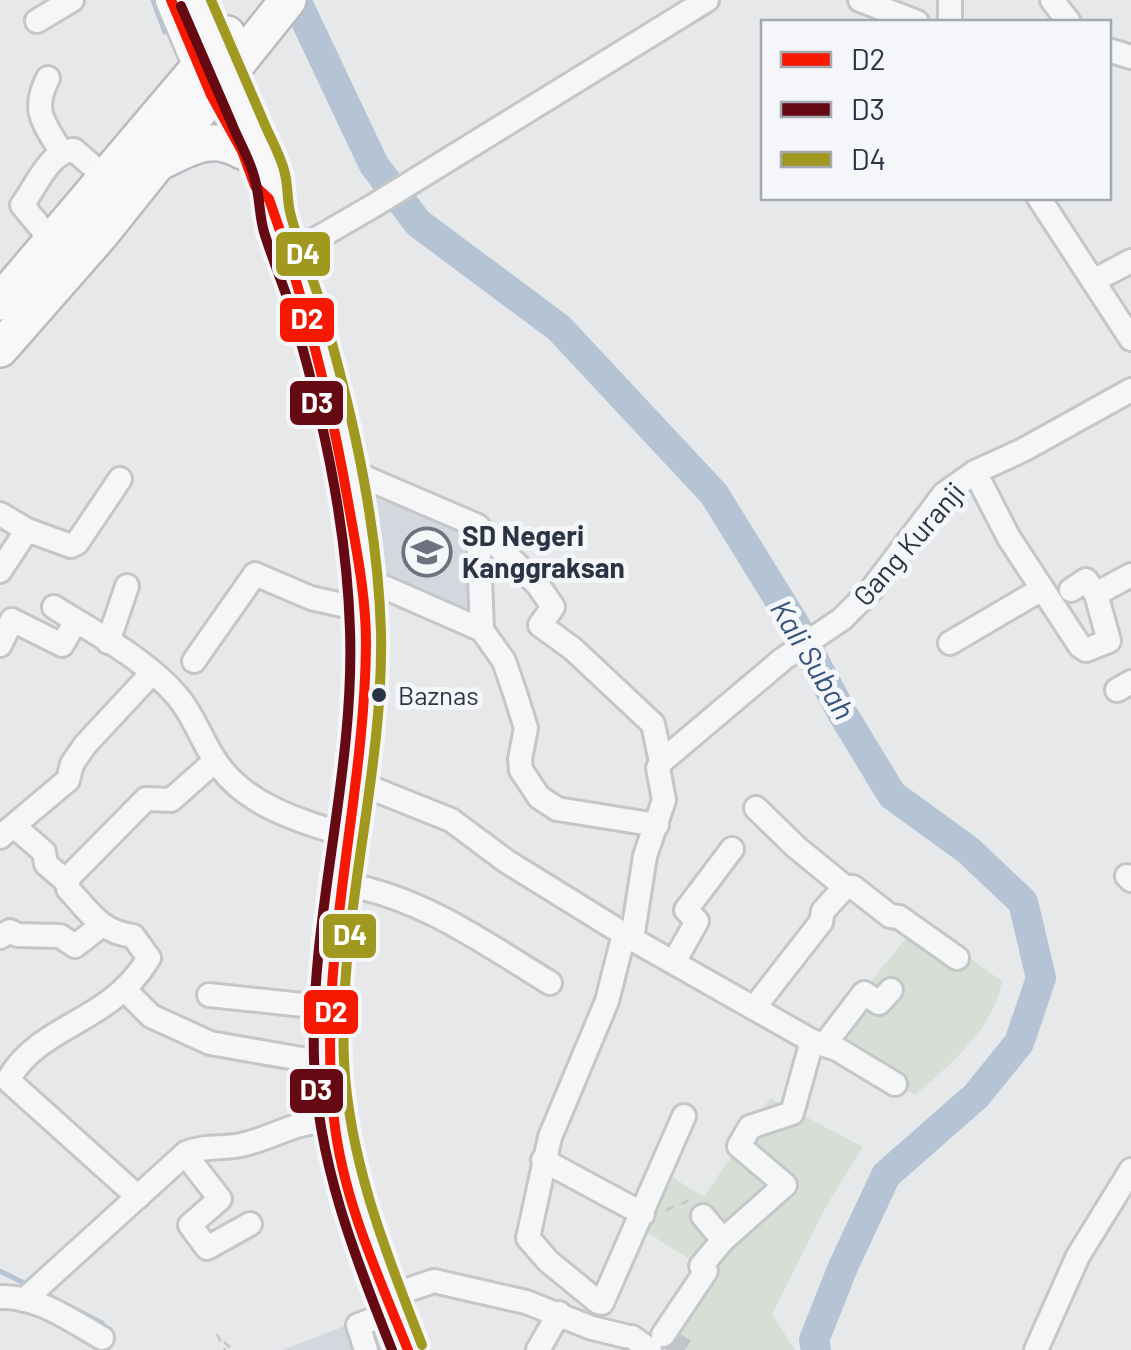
<svg xmlns="http://www.w3.org/2000/svg" width="1131" height="1350" font-family="Barlow,sans-serif">
<style>
.built{fill:#d4d7dd}
.green{fill:#d6ded6}
.lines{fill:none;stroke-linecap:round;stroke-linejoin:round}
.stream{stroke:#b4c4d5;stroke-width:5}
.river{stroke:#b4c4d5;stroke-width:30}
.minor-tunnel{stroke:#c1c4c9;stroke-width:22;stroke-dasharray:22 11;stroke-linecap:butt}
.minor-casing{stroke:#c4c6c8;stroke-width:28}
.major-casing{stroke:#c2c5c8;stroke-width:35}
.highway-casing{stroke:#b8bbbf;stroke-width:40}
.path{stroke:#c5c6ca;stroke-width:2.5;stroke-dasharray:8 8;stroke-linecap:butt}
.minor{stroke:#f5f6f7;stroke-width:22}
.major{stroke:#f8f8f8;stroke-width:30}
.highway{stroke:#f8f8f8;stroke-width:35}
.bus-1-casing{stroke:#f4f6f9;stroke-width:18}
.bus-2-casing{stroke:#f4f6f9;stroke-width:18}
.bus-3-casing{stroke:#f4f6f9;stroke-width:18}
.bus-1{stroke:#f61800;stroke-width:10}
.bus-2{stroke:#650912;stroke-width:10}
.bus-3{stroke:#a0981f;stroke-width:10}
.bus-dot{fill:#2b3445;stroke:#f4f6f9;stroke-width:4}
.labels{text-anchor:middle;stroke-width:10;stroke-linejoin:round;paint-order:stroke}
.bus-label{font-size:26px;fill:#2b3445;stroke:#f4f6f9;text-anchor:start}
.poi-label{font-size:28px;font-weight:bold;fill:#2b3445;stroke:#f4f6f9;text-anchor:start}
.street-label{font-size:28px;fill:#2b3445;stroke:#f4f6f9}
.water-label{font-size:30px;font-style:italic;fill:#34527a;stroke:#f4f6f9}
.line-badge{stroke:#f4f6f9;stroke-width:4}
.badge-label{font-size:28px;text-anchor:middle;font-weight:bold;fill:#fff}
</style>
<rect width="100%" height="100%" fill="#e6e8ea"/>
<g class="built">
<polygon points="363,480 479,529 481,624 379,576"/>
<polygon points="376,1314 388,1350 283,1350"/>
</g>
<g class="green">
<path d="M913,930L962,953L1002,981C994,1028 949,1066 915,1095L835,1045L839,1020Z"/>
<polygon points="770,1098 863,1147 828,1203 772,1314 795,1350 688,1350 666,1336 708,1271 642,1229 664,1172 704,1197"/>
</g>
<g class="lines">
<g class="stream">
<polyline points="153,0 165,32"/>
<polyline points="0,1271 30,1286"/>
<polyline points="67,1305 102,1323 104,1327"/>
</g>
<polyline class="river" points="296,0 374,165 418,223 559,328 714,494 795,625 841,711 892,795 968,850 1023,902 1041,978 1019,1043 976,1096 886,1175 843,1267 814,1340 816,1350"/>
<polyline class="minor-tunnel" points="671,1341 685,1350"/>
<g class="minor-casing">
<g id="minor">
<polyline points="860,0 917,22"/>
<polyline points="1052,0 1069,22"/>
<polyline points="37,21 72,0"/>
<polyline points="950,22 950,0"/>
<polyline points="1108,50 1131,57"/>
<path d="M48,78C31,112 44,122 61,152"/>
<polyline points="1039,198 1131,339"/>
<path d="M51,240L22,205C36,187 49,151 74,150L105,177"/>
<polyline points="290,254 373,206 707,0"/>
<polyline points="1093,281 1131,261"/>
<polyline points="343,468 478,526 482,630"/>
<polyline points="975,472 1009,538 1080,646 1086,650 1109,641 1096,594 1086,580 1071,590"/>
<polyline points="0,514 27,530 71,546 77,543 120,479"/>
<polyline points="480,529 538,585 553,607 540,625 573,649 653,724 661,762"/>
<polyline points="0,571 27,530"/>
<polyline points="361,577 482,630 504,661 515,693 526,728 520,759 521,770 539,797 557,809 657,825"/>
<polyline points="1096,594 1131,575"/>
<path d="M54,607C95,633 147,660 178,697C193,715 201,738 213,757C242,805 299,821 350,836"/>
<polyline points="108,642 127,586"/>
<polyline points="950,643 1042,589"/>
<polyline points="0,645 12,620 62,645 76,621"/>
<polyline points="194,661 255,574 311,598 364,610"/>
<polyline points="1117,690 1131,682"/>
<polyline points="356,782 451,820 506,861 632,939 812,1041 837,1049 895,1084"/>
<polyline points="14,826 44,852 46,864 67,882"/>
<polyline points="0,837 68,780 72,764 85,745 152,673"/>
<polyline points="1127,876 1131,880"/>
<path d="M344,884C423,898 483,942 550,983"/>
<polyline points="845,887 853,887 890,916 899,917 957,958"/>
<polyline points="624,934 607,1001 550,1137 528,1238 548,1261 598,1302 602,1303 684,1116"/>
<polyline points="0,937 10,931 17,935 60,936 75,946 102,925"/>
<polyline points="632,939 645,856 664,800 658,768 661,762 783,659 842,619 872,589 944,494 975,472 1023,450 1131,390"/>
<polyline points="674,962 697,921 686,910 732,849"/>
<polyline points="124,989 151,1016 210,1043 330,1064"/>
<polyline points="209,995 331,1008"/>
<polyline points="754,1008 821,922 823,911 845,887 796,847 756,808"/>
<polyline points="825,1044 864,993 879,1003 891,990"/>
<polyline points="185,1154 220,1199 190,1225 207,1248 250,1224"/>
<polyline points="543,1160 643,1214"/>
<path d="M138,1197L10,1082V1077C32,1039 77,1026 111,1000C126,989 139,974 149,958L133,936C100,932 90,912 68,889V878L146,799L171,800L215,761"/>
<polyline points="703,1216 723,1240 785,1185 739,1146 750,1127 792,1113 812,1041"/>
<path d="M0,1297C36,1295 72,1321 102,1338"/>
<polyline points="387,1297 434,1281 526,1302 592,1328 625,1336"/>
<path d="M24,1300L186,1153C205,1145 222,1149 241,1145C277,1137 294,1120 334,1121"/>
<polyline points="663,1335 706,1271 701,1266 723,1240"/>
<polyline points="632,1337 650,1350"/>
<polyline points="366,1350 358,1325 393,1312"/>
<polyline points="538,1350 559,1313"/>
<polyline points="1036,1350 1078,1256 1131,1170"/>
</g>
</g>
<g class="major-casing">
<g id="major">
<polyline points="171,0 199,67"/>
<polyline points="195,0 216,47"/>
</g>
</g>
<g class="highway-casing">
<g id="highway">
<path d="M216,47L271,178C268,218 298,275 309,316C335,409 355,509 364,606C368,646 364,687 361,727C352,837 327,948 329,1059C332,1162 371,1256 408,1350"/>
<path d="M164,160C192,146 213,134 242,151"/>
<polyline points="0,302 227,34"/>
<polyline points="0,349 100,235 288,0"/>
</g>
</g>
<g class="path">
<polyline points="666,1210 690,1200"/>
<polyline points="217,1334 225,1350"/>
<polyline points="224,1342 233,1350"/>
</g>
<use href="#minor" class="minor"/>
<use href="#major" class="major"/>
<use href="#highway" class="highway"/>
<g class="bus-1-casing">
<path id="bus-1" d="M171,0L211,95L242,151L255,186L269,199C305,300 331,402 349,507C357,552 366,597 366,643C365,802 316,959 334,1119C343,1200 378,1275 408,1350"/>
</g>
<g class="bus-2-casing">
<path id="bus-2" d="M181,6C198,45 215,85 232,124C239,142 251,161 255,180C260,197 259,215 264,232C273,261 285,289 294,318C323,417 347,526 350,630C355,774 310,915 314,1059C317,1161 355,1257 392,1350"/>
</g>
<g class="bus-3-casing">
<path id="bus-3" d="M211,0C228,39 245,79 262,118C269,136 281,155 285,174C288,186 287,199 290,212C298,246 314,278 323,312C353,414 378,525 381,632C384,776 338,917 344,1061C349,1161 386,1253 422,1345"/>
</g>
<use href="#bus-1" class="bus-1"/>
<use href="#bus-2" class="bus-2"/>
<use href="#bus-3" class="bus-3"/>
</g>
<defs>
<g id="school-ring" transform="scale(2.5)"><circle r="9.5" fill="#f4f6f9" stroke="#6c737f" stroke-width="1.5"/><path d="M0-5L7-2L0 1L-7-2ZM-4 1L0 2.5L4 1V4Q0 6-4 4Z" fill="#6c737f"/></g>
</defs>
<g fill-rule="evenodd">
<use href="#school-ring" x="427" y="552"/>
</g>
<circle class="bus-dot" cx="379" cy="695" r="9"/>
<g class="labels">
<g class="bus-label">
<text x="398" y="705">Baznas</text>
</g>
<g class="poi-label">
<text x="462" y="546">SD Negeri<tspan x="462" dy="32">Kanggraksan</tspan></text>
</g>
<g class="street-label">
<text transform="translate(909 544) rotate(-49)" y="10">Gang Kuranji</text>
</g>
<g class="water-label">
<text transform="translate(812 660) rotate(59)" y="10">Kali Subah</text>
</g>
</g>
<g class="line-badge">
<rect x="274" y="230" width="58" height="48" rx="10" fill="#a0981f"/>
<rect x="278" y="296" width="58" height="48" rx="10" fill="#f61800"/>
<rect x="288" y="379" width="57" height="48" rx="10" fill="#650912"/>
<rect x="321" y="912" width="57" height="48" rx="10" fill="#a0981f"/>
<rect x="302" y="988" width="58" height="48" rx="10" fill="#f61800"/>
<rect x="288" y="1067" width="57" height="48" rx="10" fill="#650912"/>
</g>
<g class="badge-label">
<text x="303" y="264">D4</text>
<text x="307" y="329">D2</text>
<text x="317" y="413">D3</text>
<text x="350" y="945">D4</text>
<text x="331" y="1022">D2</text>
<text x="316" y="1100">D3</text>
</g>
<rect x="761" y="20" width="350" height="180" fill="#f4f6f9" stroke="#a4a8b1" stroke-width="2.5"/>
<rect x="781" y="52" width="50" height="15" fill="#f61800" stroke="#a4a8b1" stroke-width="2.5"/>
<text x="851" y="70" font-size="30" fill="#2b3445">D2</text>
<rect x="781" y="102" width="50" height="15" fill="#650912" stroke="#a4a8b1" stroke-width="2.5"/>
<text x="851" y="120" font-size="30" fill="#2b3445">D3</text>
<rect x="781" y="152" width="50" height="15" fill="#a0981f" stroke="#a4a8b1" stroke-width="2.5"/>
<text x="851" y="170" font-size="30" fill="#2b3445">D4</text>
</svg>
